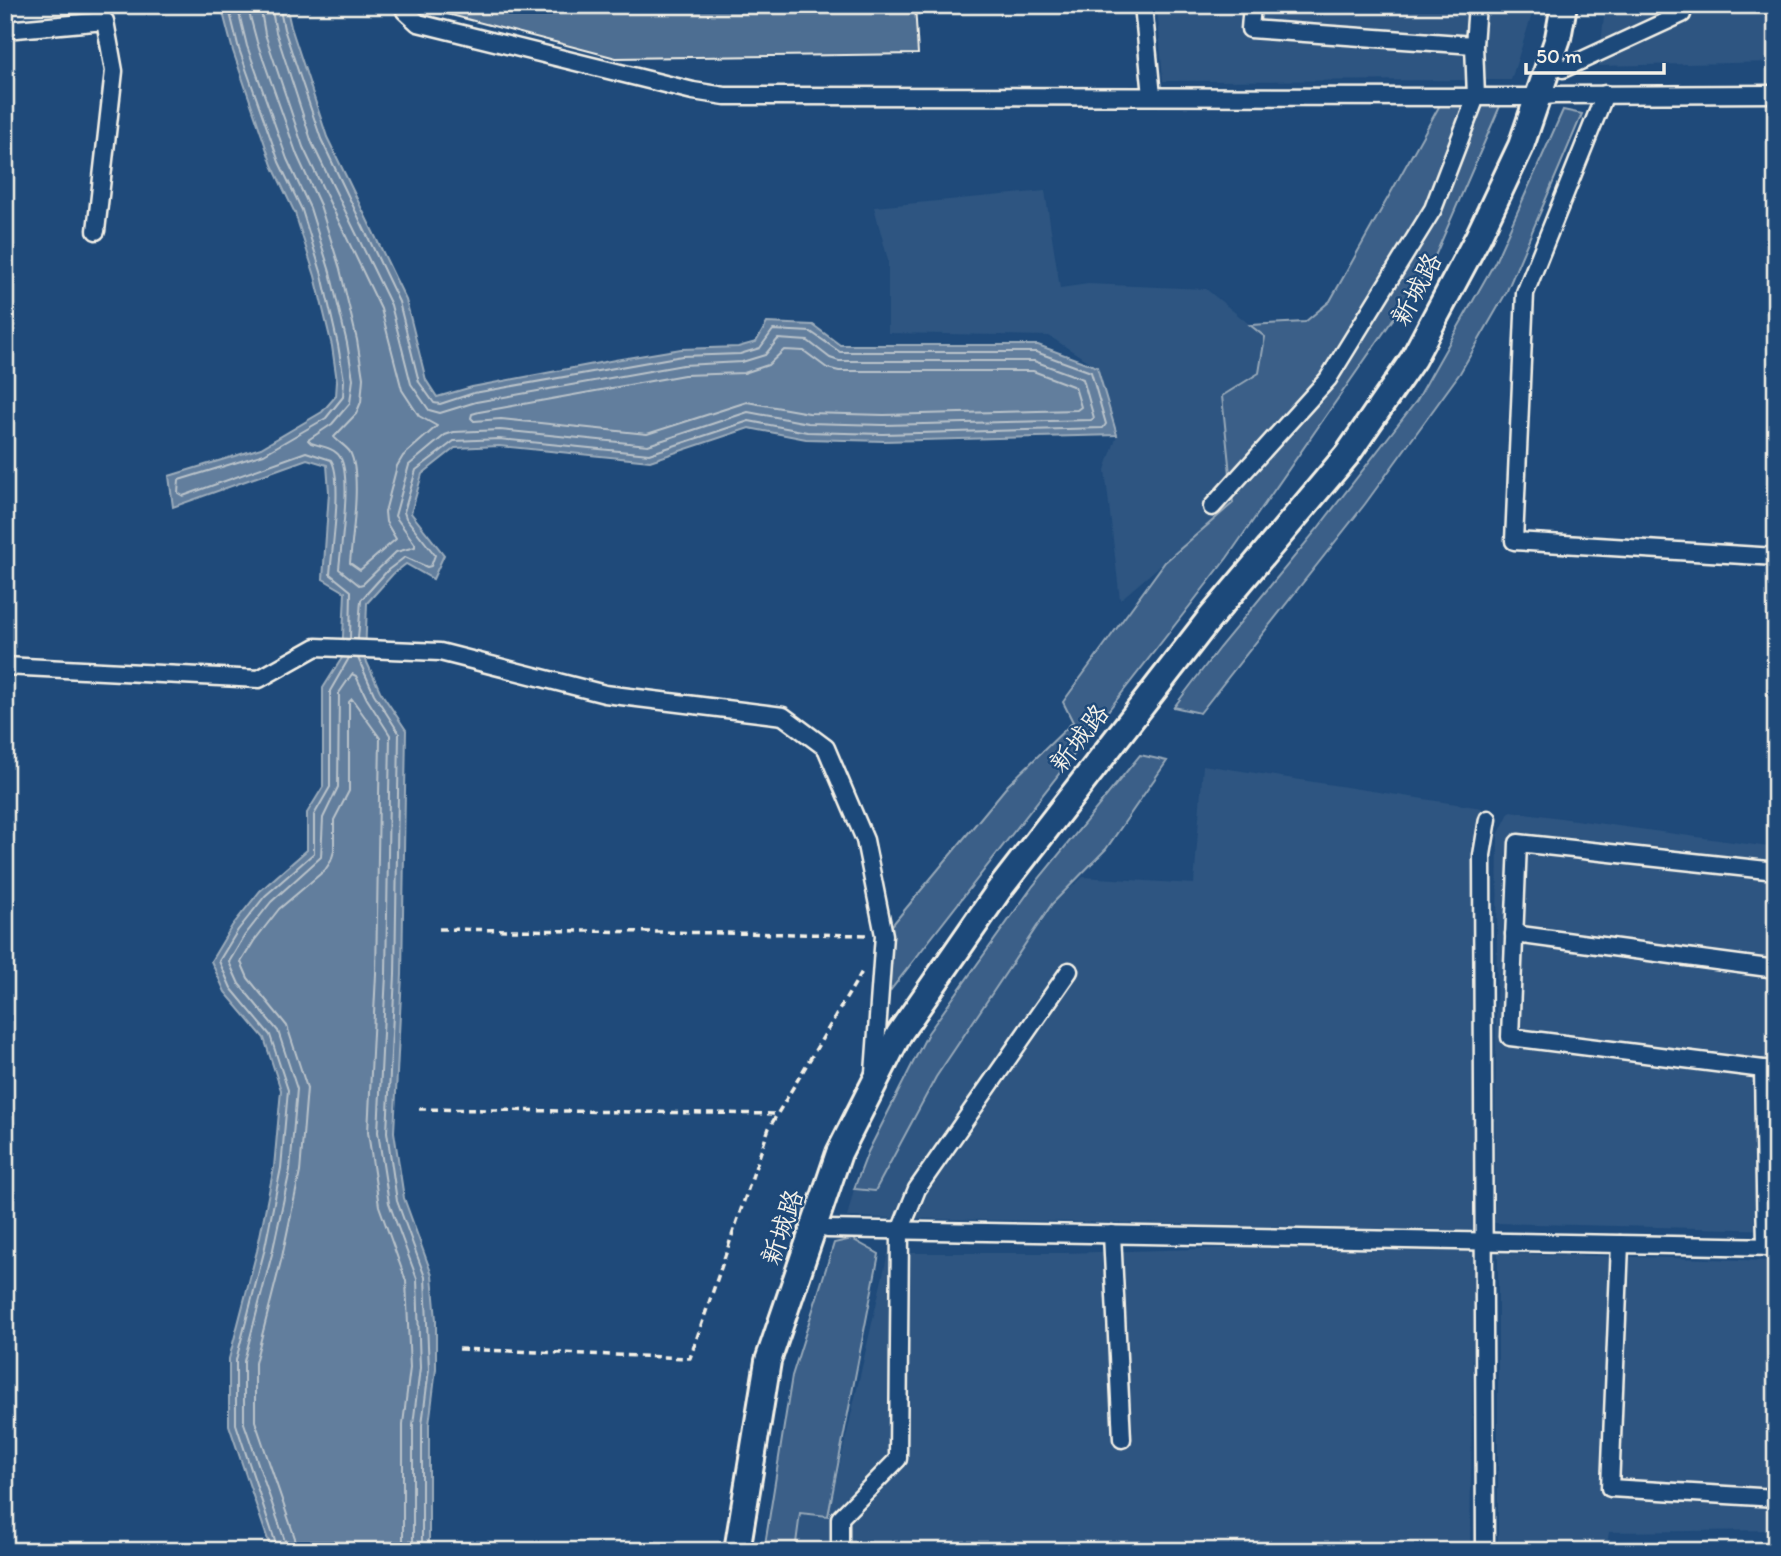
<svg xmlns="http://www.w3.org/2000/svg" width="1781" height="1556" font-family="Itim,'LXGW WenKai TC',sans-serif">
<style>
.built{fill:#2d5581}
.green{fill:#3a5f88;stroke:#97a8b8;stroke-width:2}
.water{fill:#627e9d;stroke:#9cacbb;stroke-width:2}
.lines{fill:none;stroke-linecap:round;stroke-linejoin:round}
.shore{stroke:#bac3ca;stroke-width:2}
.building{fill:#4d6e92;stroke:#f4f1e8;stroke-width:2}
.minor-casing{stroke:#f4f1e8;stroke-width:21}
.primary-casing{stroke:#f4f1e8;stroke-width:30}
.path{stroke:#f4f1e8;stroke-width:3.5;stroke-dasharray:7 5;stroke-linecap:butt}
.minor{stroke:#1f4a7a;stroke-width:16}
.primary{stroke:#1f4a7a;stroke-width:24}
.labels{text-anchor:middle;stroke-width:5;stroke-linejoin:round;paint-order:stroke}
.street-label{font-size:26px;fill:#f4f1e8;stroke:#1f4a7a}
</style>
<rect width="100%" height="100%" fill="#1f4a7a"/>
<filter id="ink" filterUnits="userSpaceOnUse"><feTurbulence type="fractalNoise" baseFrequency=".0143" numOctaves="2"/><feDisplacementMap in="SourceGraphic" scale="14" xChannelSelector="R" yChannelSelector="G"/><feConvolveMatrix kernelMatrix="1 2 1 2 8 2 1 2 1" color-interpolation-filters="sRGB"/></filter>
<g filter="url(#ink)">
<g class="built">
<polygon points="1157,5 1535,5 1511,80 1163,81"/>
<polygon points="1605,5 1776,5 1776,62 1599,66"/>
<polygon points="1045,191 1060,288 1088,284 1206,289 1265,337 1259,373 1222,396 1233,503 1120,600 1105,470 1117,435 1097,367 1049,336 888,333 888,260 874,207"/>
<polygon points="1203,765 1482,808 1474,928 1475,1231 847,1217 854,1189 875,1190 936,1077 1052,904 1083,877 1194,884"/>
<polygon points="1510,811 1776,848 1776,1230 1494,1223 1498,835"/>
<polygon points="1333,1245 1474,1249 1470,1551 795,1551 800,1513 828,1516 888,1253 1064,1253"/>
<polygon points="1498,1253 1776,1261 1776,1530 1609,1532 1606,1551 1498,1551"/>
</g>
<g class="green">
<polygon points="1445,96 1504,97 1432,263 1227,558 879,1005 884,935 1008,785 1073,722 1063,702 1165,562 1233,503 1222,396 1259,373 1265,337 1250,325 1305,322 1330,301"/>
<polygon points="1563,110 1582,114 1506,293 1460,373 1365,504 1200,713 1174,707 1219,648 1318,528 1417,400 1495,262"/>
<polygon points="1140,755 1167,761 1106,849 1052,904 936,1077 875,1191 854,1189 868,1152 928,1033 1033,886"/>
<polygon points="852,1239 879,1254 828,1516 800,1513 795,1551 764,1551 792,1376 834,1243"/>
</g>
<polygon class="water" points="221,5 286,5 291,27 327,137 406,300 426,380 437,397 472,387 615,360 681,349 738,347 756,342 767,323 813,325 840,345 1038,345 1097,367 1117,435 884,441 806,439 749,428 650,461 499,446 455,448 422,474 411,513 444,555 433,579 406,564 393,574 367,603 365,658 380,691 406,730 402,975 394,1132 404,1198 432,1275 436,1320 436,1369 429,1425 429,1551 266,1551 270,1546 229,1425 229,1359 257,1251 274,1167 281,1090 264,1038 225,992 211,961 232,926 260,891 307,850 307,813 323,787 323,688 342,658 345,592 323,579 329,492 327,465 307,459 173,507 169,476 261,448 322,412 336,396 337,381 332,346 315,276 295,213 272,165 233,51"/>
<g class="lines">
<g class="shore">
<path d="M228,5L239,49L279,162L302,210L322,275L338,345L344,380L343,397L326,418L264,454L179,480L178,493L183,496L306,452L331,460C343,478 332,550 330,574L351,591L350,639"/>
<path d="M237,5L247,46L287,159L310,208L330,272L347,343L353,379L350,403L332,424L308,440L311,443C320,446 335,448 340,457C352,476 341,545 339,569L359,585L363,584L396,552L415,547V544L395,516L409,465L445,435L454,432L500,430L648,445L748,412L808,423L883,425L1091,420L1094,418L1083,379L1034,361H839L830,358L808,341L778,339L765,355L742,362L683,365L476,402L440,413L429,410L411,384L391,305L312,143L276,32L271,5"/>
<path d="M247,5L257,42L297,155L320,205L340,269L357,340L363,378L361,402L356,414L334,437C338,442 346,446 350,452C362,474 352,537 350,563L360,570L396,539L386,522L385,512L397,466L403,456L437,426L419,416L402,390L381,309L303,147L265,34L260,5"/>
<polyline points="279,5 284,29 321,139 399,302 419,382 434,403 440,404 474,393 682,356 740,354 760,348 773,330 811,332 840,352 1036,352 1091,372 1106,424 1103,428 883,434 807,432 749,421 649,454 499,439 454,441 416,470 404,512 406,518 435,555 431,566 427,567 405,557 388,570 361,600 358,639"/>
<polygon points="784,350 804,351 827,368 839,371 1033,371 1075,387 1081,407 1077,410 884,415 809,413 747,402 647,434 501,419 474,421 471,418 472,414 479,412 684,375 744,373 768,365"/>
<polyline points="358,658 374,694 399,733 395,975 387,1132 397,1201 425,1277 429,1369 422,1425 422,1551"/>
<polyline points="276,1551 276,1544 236,1424 236,1360 264,1252 281,1168 288,1090 270,1035 231,988 219,961 238,930 265,896 314,853 314,815 330,787 330,691 349,658"/>
<polyline points="285,1551 285,1541 244,1423 244,1361 272,1254 290,1170 297,1089 278,1031 239,984 229,962 245,935 271,902 321,857 323,818 338,787 339,693 352,674 356,676 367,699 390,735 386,974 378,1132 389,1203 417,1279 420,1368 413,1425 413,1551"/>
<polyline points="296,1551 295,1538 255,1421 255,1363 282,1257 300,1172 307,1088 287,1026 248,978 241,962 254,941 279,909 325,870 331,861 334,851 334,820 349,791 349,702 352,699 380,738 376,974 368,1132 379,1206 406,1281 410,1368 403,1424 403,1551"/>
</g>
</g>
<polygon class="building" points="432,5 915,5 918,54 616,58 432,10"/>
<g class="lines">
<g class="minor-casing">
<g id="minor">
<polyline points="403,5 405,11 418,23 693,91 725,96 1538,97 1554,95 1776,94"/>
<polyline points="1143,5 1152,96"/>
<polyline points="1252,5 1250,29 1474,45"/>
<polyline points="5,30 105,21 114,71 96,231"/>
<polyline points="1563,69 1682,14 1682,5"/>
<polyline points="1605,94 1525,293 1514,541 1776,557"/>
<polyline points="1212,507 1328,379 1433,209 1476,97 1474,45 1477,5"/>
<polyline points="5,666 259,679 316,647 440,652 605,694 783,716 826,748 865,840 884,935 874,1073"/>
<polyline points="1776,871 1518,843 1510,1037 1763,1069 1776,1069"/>
<polyline points="1514,934 1776,969"/>
<polyline points="1763,1069 1766,1247"/>
<polyline points="827,1229 1776,1247"/>
<polyline points="1112,1234 1122,1439"/>
<polyline points="1620,1244 1610,1488 1776,1498"/>
<polyline points="840,1551 840,1518 898,1459 900,1231 917,1189 1069,971"/>
<polyline points="1485,1551 1482,855 1488,819"/>
</g>
</g>
<g class="primary-casing">
<polyline id="primary" points="737,1551 768,1361 839,1153 899,1034 999,890 1206,623 1347,455 1413,359 1478,237 1521,146 1558,38 1564,5"/>
</g>
<g class="path">
<polyline points="439,929 868,935"/>
<polyline points="419,1109 778,1114"/>
<polyline points="459,1349 690,1358 769,1128 863,970"/>
</g>
<use href="#minor" class="minor"/>
<use href="#primary" class="primary"/>
</g>
</g>
<g class="labels">
<g class="street-label">
<text transform="translate(1416 289) rotate(-62)" y="9">新城路</text>
<text transform="translate(1079 738) rotate(-52)" y="9">新城路</text>
<text transform="translate(782 1227) rotate(-71)" y="9">新城路</text>
</g>
</g>
<rect width="1781" height="1556" fill="none" stroke="#1f4a7a" stroke-width="28"/>
<rect x="14" y="14" width="1753" height="1528" fill="none" stroke="#f4f1e8" stroke-width="2.5" filter="url(#ink)"/>
<path d="M1526 63v10h138v-10" fill="none" stroke="#f4f1e8" stroke-width="3.5"/>
<text x="1536" y="63" font-size="21" fill="#f4f1e8" stroke="#1f4a7a" stroke-width="5" paint-order="stroke">50 m</text>
</svg>
